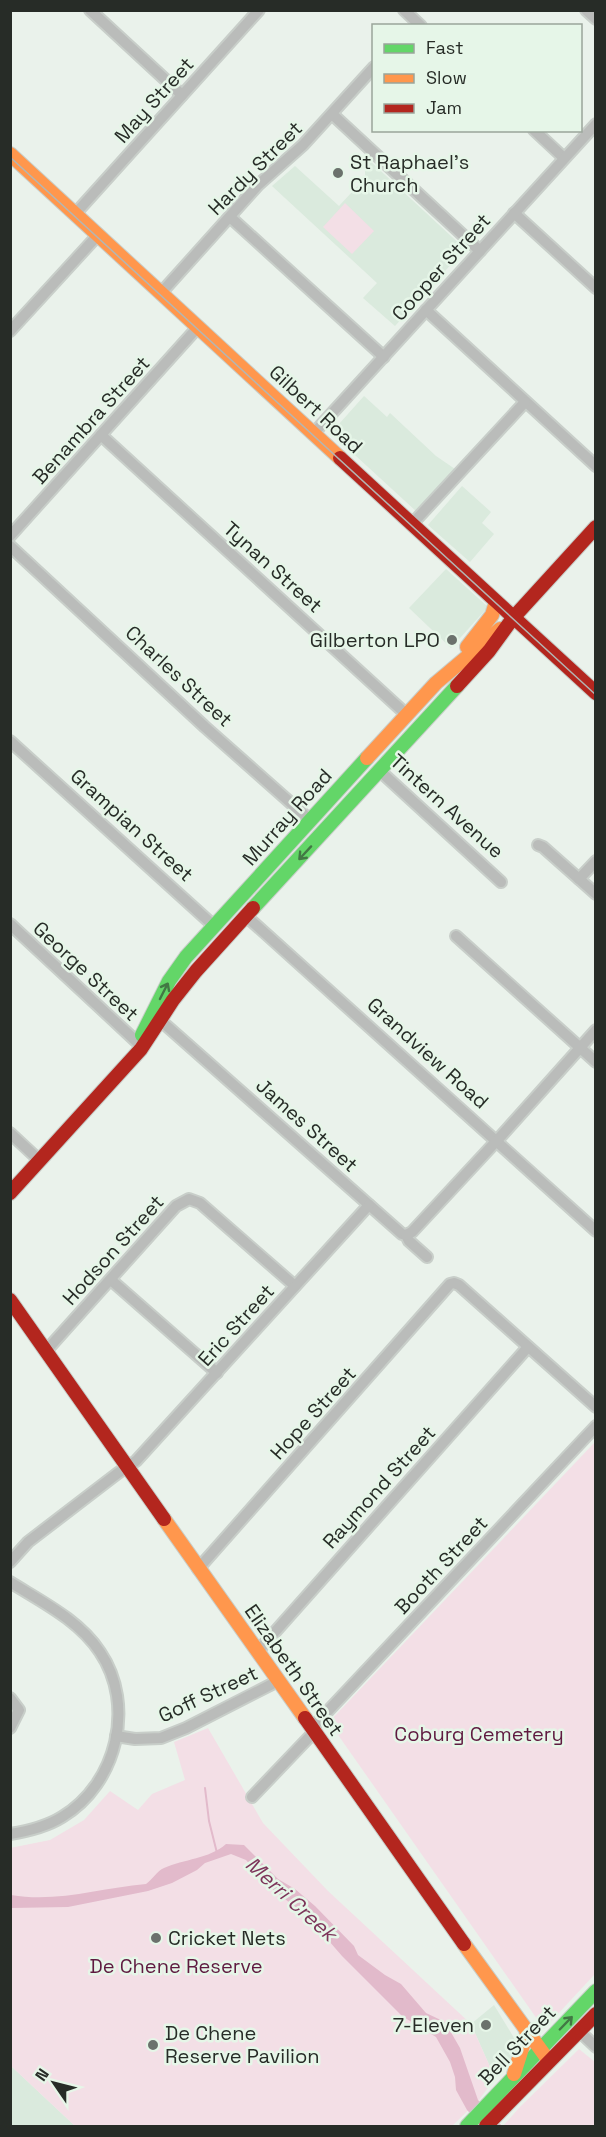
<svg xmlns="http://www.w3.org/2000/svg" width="606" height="2137" font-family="'Space Grotesk',sans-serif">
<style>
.built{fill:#daeadd}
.green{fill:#f3dfe6}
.water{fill:#e2bacb}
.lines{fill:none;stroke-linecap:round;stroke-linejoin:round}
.stream{stroke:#e2bacb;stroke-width:2}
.street-casing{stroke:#c8cec9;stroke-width:14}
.fast-casing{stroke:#c8cec9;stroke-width:16}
.slow-casing{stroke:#c8cec9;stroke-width:16}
.jam-casing{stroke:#c8cec9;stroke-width:16}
.street{stroke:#babcba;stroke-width:10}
.fast{stroke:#63d668;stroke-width:14}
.slow{stroke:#ff974d;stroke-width:14}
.jam{stroke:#b3261e;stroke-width:14}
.tram{stroke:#b3b6b4;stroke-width:1.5}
.oneway{stroke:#427844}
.poi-dot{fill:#6b716c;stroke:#e6f6e8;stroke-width:2}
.labels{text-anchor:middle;stroke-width:5;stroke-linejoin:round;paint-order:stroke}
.street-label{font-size:20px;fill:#272c27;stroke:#e6f6e8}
.poi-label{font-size:20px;fill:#272c27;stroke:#e6f6e8;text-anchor:start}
.park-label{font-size:20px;fill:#5f1a40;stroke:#e6f6e8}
.water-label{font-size:21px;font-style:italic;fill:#7d355a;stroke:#e6f6e8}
</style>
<rect width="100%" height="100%" fill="#eaf2eb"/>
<g class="built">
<polygon points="370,161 465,249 395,326 363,298 377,283 272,186 295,166 339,206 365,178 365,166"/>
<polygon points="364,396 387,417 390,413 436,456 455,469 417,512 331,433"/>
<polygon points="462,486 491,512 482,523 494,534 470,562 428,525"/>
<polygon points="446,569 488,607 451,648 409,608"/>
<polygon points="494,2005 516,2041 514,2051 509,2062 495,2078 471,2024"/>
<polygon points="11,2066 75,2126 11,2126"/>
</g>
<g class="green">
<polygon points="345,203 374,231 352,254 323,227"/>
<polygon points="595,1442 595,1974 544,2029 329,1722"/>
<polygon points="208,1728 263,1823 328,1891 471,2024 495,2078 479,2100 452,2126 75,2126 11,2066 10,1848 50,1840 84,1820 110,1791 138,1810 152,1794 185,1780 174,1742"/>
<polygon points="579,2049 595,2062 595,2126 503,2126 519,2108"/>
</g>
<path class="water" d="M226,1844L244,1845L278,1879L295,1889L315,1906L354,1946L358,1955L385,1975L401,1984L426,2013L445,2022L460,2048L478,2100L502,2126H482L467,2110L456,2090L455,2077L450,2062L436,2037L402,2016L342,1956L309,1918L271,1888L246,1860L231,1854L205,1863L197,1870L172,1883L148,1891L68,1907L11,1908V1895C57,1903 100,1888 146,1884C153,1879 157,1871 164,1868C184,1859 209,1859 226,1844Z"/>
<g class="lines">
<polyline class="stream" points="205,1788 209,1821 217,1853"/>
<g class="street-casing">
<g id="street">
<polyline points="90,10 182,95"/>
<polyline points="404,10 421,26"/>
<polyline points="586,10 596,19"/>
<polyline points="332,114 480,251"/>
<polyline points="534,130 564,158"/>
<polyline points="514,213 596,288"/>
<polyline points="75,214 259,10"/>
<polyline points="230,217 384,357"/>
<polyline points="161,293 258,185 303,145 374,67"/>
<polyline points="426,310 596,466"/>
<polyline points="10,331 98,235"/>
<polyline points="313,434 596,124"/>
<polyline points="101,435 407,715"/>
<polyline points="412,524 525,402"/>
<polyline points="10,536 198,327"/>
<polyline points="10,546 205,727 310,820"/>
<polyline points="10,741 214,926"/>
<polyline points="380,771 501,882"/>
<polyline points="538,845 543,847 596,894"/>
<polyline points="579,879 596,861"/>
<polyline points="246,916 596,1231"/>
<polyline points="10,924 138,1043"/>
<polyline points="456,936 596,1062"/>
<polyline points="160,1020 402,1234 406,1235 409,1241 427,1257"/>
<polyline points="10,1133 39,1160"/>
<polyline points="406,1235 412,1232 502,1135 596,1030"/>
<polyline points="111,1280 217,1373"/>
<polyline points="46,1351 176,1206 189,1199 200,1203 295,1286"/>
<polyline points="10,1562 28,1542 118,1473 136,1461 369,1205"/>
<polyline points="198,1569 450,1284 454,1283 459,1285 596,1407"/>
<path d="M10,1582C42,1602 79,1620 100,1652C136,1705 117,1784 62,1817C46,1827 29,1831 10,1834"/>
<polyline points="258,1651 528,1347"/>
<polyline points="10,1698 19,1710 10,1728"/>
<polyline points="312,1728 596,1426"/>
<polyline points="116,1736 135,1739 161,1738 186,1728 278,1681"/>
<polyline points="252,1797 314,1732"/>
<polyline points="579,2031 596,2047"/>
</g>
</g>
<g class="fast-casing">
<g id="fast">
<polyline points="253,908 457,686"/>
<polyline points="142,1035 169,981 186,957 367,758"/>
<polyline points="467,2126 596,1991"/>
</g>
</g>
<g class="slow-casing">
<g id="slow">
<polyline points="10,154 340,458"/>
<polyline points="467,647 492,615 496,602"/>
<polyline points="367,758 436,683 500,629"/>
<polyline points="164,1519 305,1718"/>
<polyline points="464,1944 546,2057"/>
<polyline points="514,2074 527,2033"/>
</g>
</g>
<g class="jam-casing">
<g id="jam">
<polyline points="340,458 596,693"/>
<polyline points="457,686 489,651 513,618 596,527"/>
<polyline points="10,1193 141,1049 173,1000 196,971 253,908"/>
<polyline points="10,1300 164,1519"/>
<polyline points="305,1718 464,1944"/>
<polyline points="486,2126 596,2014"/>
</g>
</g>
<use href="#street" class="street"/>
<use href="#fast" class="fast"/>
<use href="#slow" class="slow"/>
<use href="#jam" class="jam"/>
<polyline class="tram" points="10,157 596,695"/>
</g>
<defs><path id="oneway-shaft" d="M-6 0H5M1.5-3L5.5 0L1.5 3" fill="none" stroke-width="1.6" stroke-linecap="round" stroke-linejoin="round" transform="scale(1.5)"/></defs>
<g class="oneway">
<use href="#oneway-shaft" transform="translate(305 853) rotate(133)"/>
<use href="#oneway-shaft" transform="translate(164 991) rotate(-63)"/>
<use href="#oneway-shaft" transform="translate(566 2023) rotate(-46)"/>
</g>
<g class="poi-dot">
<circle cx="338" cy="173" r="6"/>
<circle cx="452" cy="640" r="6"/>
<circle cx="156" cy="1938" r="6"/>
<circle cx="486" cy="2025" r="6"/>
<circle cx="153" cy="2045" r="6"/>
</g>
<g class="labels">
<g class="street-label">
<text transform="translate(154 100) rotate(-48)" y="7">May Street</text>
<text transform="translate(255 168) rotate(-45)" y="7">Hardy Street</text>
<text transform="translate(441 267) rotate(-48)" y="7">Cooper Street</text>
<text transform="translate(316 409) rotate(43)" y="7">Gilbert Road</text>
<text transform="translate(91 420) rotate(-48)" y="7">Benambra Street</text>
<text transform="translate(273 567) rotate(42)" y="7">Tynan Street</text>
<text transform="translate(179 676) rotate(43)" y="7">Charles Street</text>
<text transform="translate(447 806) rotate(42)" y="7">Tintern Avenue</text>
<text transform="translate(287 817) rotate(-48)" y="7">Murray Road</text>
<text transform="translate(132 825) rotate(42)" y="7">Grampian Street</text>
<text transform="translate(86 971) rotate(43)" y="7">George Street</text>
<text transform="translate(428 1053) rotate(42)" y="7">Grandview Road</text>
<text transform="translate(307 1125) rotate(42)" y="7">James Street</text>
<text transform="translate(113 1250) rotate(-48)" y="7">Hodson Street</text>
<text transform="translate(236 1325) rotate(-48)" y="7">Eric Street</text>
<text transform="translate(313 1413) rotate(-48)" y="7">Hope Street</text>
<text transform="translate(379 1487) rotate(-48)" y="7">Raymond Street</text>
<text transform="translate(441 1565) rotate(-47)" y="7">Booth Street</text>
<text transform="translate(294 1670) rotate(55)" y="7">Elizabeth Street</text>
<text transform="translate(208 1694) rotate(-25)" y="7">Goff Street</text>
<text transform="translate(517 2045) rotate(-46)" y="7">Bell Street</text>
</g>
<g class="poi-label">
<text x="350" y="169">St Raphael's<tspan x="350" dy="23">Church</tspan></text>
<text x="440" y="647" text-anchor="end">Gilberton LPO</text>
<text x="168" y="1945">Cricket Nets</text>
<text x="474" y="2032" text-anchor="end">7-Eleven</text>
<text x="165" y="2040">De Chene<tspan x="165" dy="23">Reserve Pavilion</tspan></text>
</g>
<g class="park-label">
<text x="479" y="1741">Coburg Cemetery</text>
<text x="176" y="1973">De Chene Reserve</text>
</g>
<g class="water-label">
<text transform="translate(291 1899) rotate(42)" y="7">Merri Creek</text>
</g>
</g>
<rect width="606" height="2137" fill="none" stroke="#272c27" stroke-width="24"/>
<rect x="372" y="24" width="210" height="108" fill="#e6f6e8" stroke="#9aa59b" stroke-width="1.5"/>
<rect x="384" y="44" width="30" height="9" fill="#63d668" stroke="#9aa59b" stroke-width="1.5"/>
<text x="426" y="54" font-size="18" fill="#272c27">Fast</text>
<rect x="384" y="74" width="30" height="9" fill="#ff974d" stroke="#9aa59b" stroke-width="1.5"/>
<text x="426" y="84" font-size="18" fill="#272c27">Slow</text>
<rect x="384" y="104" width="30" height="9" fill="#b3261e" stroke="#9aa59b" stroke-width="1.5"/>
<text x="426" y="114" font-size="18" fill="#272c27">Jam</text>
<g transform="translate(54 2083) rotate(305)" stroke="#e6f6e8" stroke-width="4.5" paint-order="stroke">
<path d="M0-4.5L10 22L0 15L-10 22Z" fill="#272c27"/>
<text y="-9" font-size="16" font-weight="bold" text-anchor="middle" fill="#272c27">N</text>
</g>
</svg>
